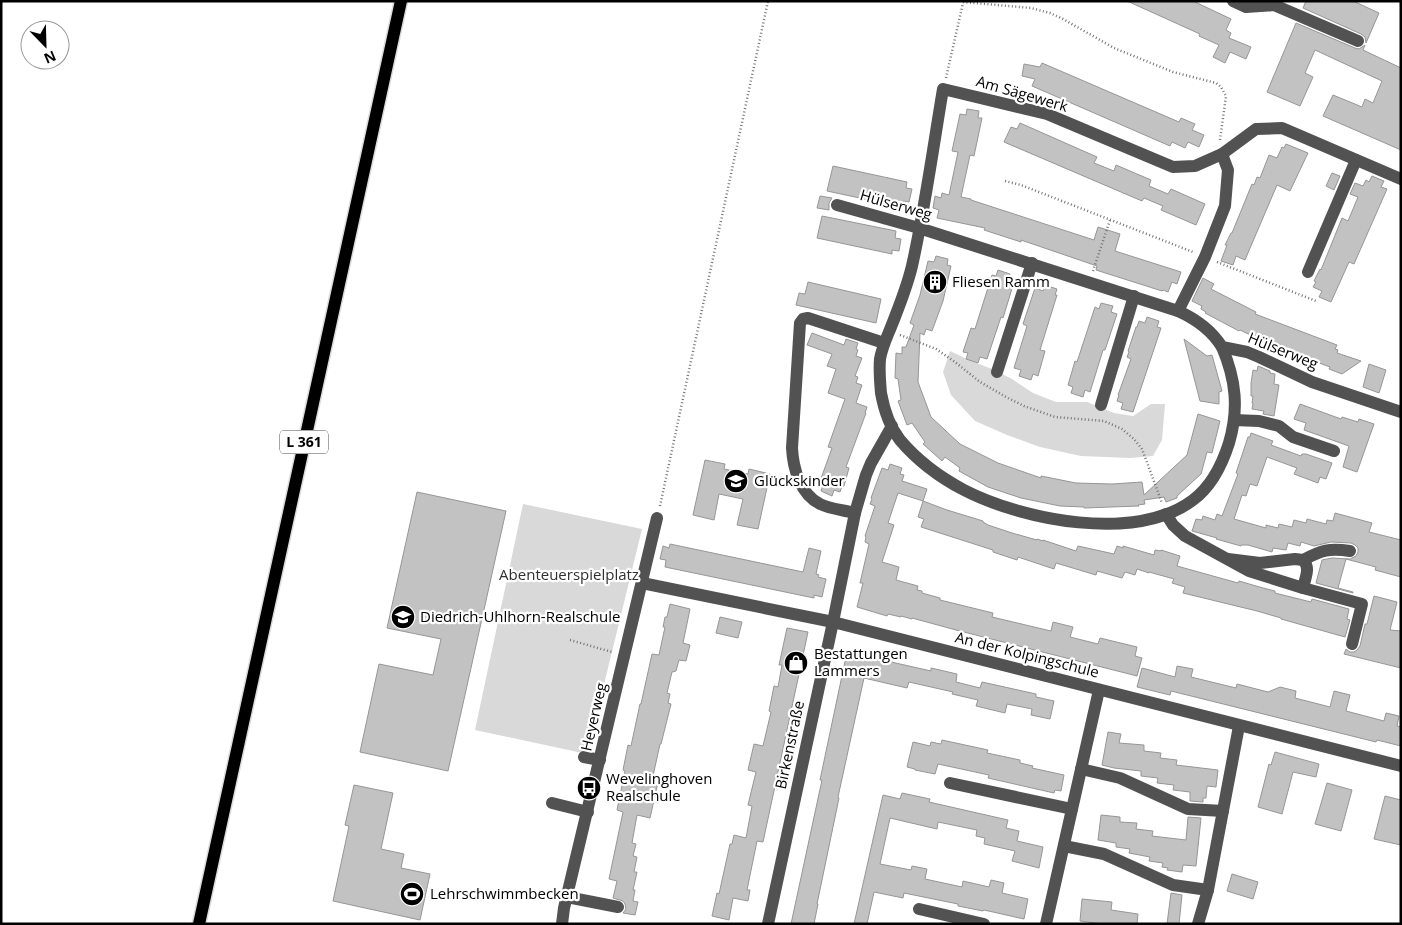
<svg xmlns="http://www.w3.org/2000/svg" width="1402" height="925" font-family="'Open Sans',sans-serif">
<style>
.green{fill:#d9d9d9}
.building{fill:#c2c2c2;stroke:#969696}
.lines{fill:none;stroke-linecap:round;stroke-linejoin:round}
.major-casing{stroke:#dbdbdb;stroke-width:15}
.path{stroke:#747474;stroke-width:2.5;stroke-dasharray:1 2.5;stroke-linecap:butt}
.minor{stroke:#525252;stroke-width:12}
.major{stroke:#000;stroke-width:12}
.labels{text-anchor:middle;stroke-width:4.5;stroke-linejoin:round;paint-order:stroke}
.shield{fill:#fff;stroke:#4c4c4c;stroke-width:1}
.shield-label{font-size:14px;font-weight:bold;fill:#000}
.street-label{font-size:15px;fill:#000;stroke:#fff}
.poi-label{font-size:15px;fill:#000;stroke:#fff;text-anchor:start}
.park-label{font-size:15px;fill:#303030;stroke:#fff}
</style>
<rect width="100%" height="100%" fill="#fff"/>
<g class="green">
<polygon points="950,351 971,361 992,369 1012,379 1033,393 1056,402 1087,402 1114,413 1133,416 1151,404 1165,404 1162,440 1153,456 1130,458 1081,456 1040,447 1007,435 975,421 951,395 943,372"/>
<polygon points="523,504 642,529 587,754 475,730"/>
</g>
<g class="building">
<polygon points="1127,1 1193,1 1231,19 1226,30 1231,33 1229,38 1251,47 1246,59 1230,52 1225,63 1213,57 1219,45 1199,36 1200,34"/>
<polygon points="1306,1 1353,1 1379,13 1366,43 1365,37 1361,34 1303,8"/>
<polygon points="1296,23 1355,48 1359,49 1365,45 1363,50 1401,68 1401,150 1323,116 1333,95 1362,107 1365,99 1373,103 1382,81 1315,50 1305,73 1313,77 1300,106 1267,92"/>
<polygon points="1042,63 1179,122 1181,118 1195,124 1192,130 1204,135 1199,147 1188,142 1185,148 1172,142 1170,146 1032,86 1035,79 1022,76 1024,64 1040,67"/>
<polygon points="967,109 979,111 978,118 982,118 974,156 970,155 961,197 971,199 971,200 1094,240 1098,227 1120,234 1115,251 1181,272 1177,284 1172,282 1168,292 1163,290 1162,291 1096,270 1097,266 1021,240 1021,242 984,230 985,228 937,218 939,210 933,208 935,196 941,198 942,193 949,195 958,152 952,151 960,114 966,115"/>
<polygon points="1020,123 1097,157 1094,163 1114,171 1116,165 1151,180 1149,186 1168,194 1171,189 1205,204 1196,225 1161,210 1163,206 1144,198 1142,201 1004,142 1011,127 1017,129"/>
<polygon points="1286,144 1308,153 1290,191 1277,185 1245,260 1236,256 1233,265 1221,261 1227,245 1225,245 1231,233 1232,233 1252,184 1254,185 1257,177 1260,178 1269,155 1277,158 1282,147 1284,148"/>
<polygon points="833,166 907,182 906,188 912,189 909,202 903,201 902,207 827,191"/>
<polygon points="1332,173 1340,176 1334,190 1326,186"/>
<polygon points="1372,176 1384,181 1381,187 1387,189 1354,264 1349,262 1331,302 1319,297 1322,291 1313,287 1316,282 1314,281 1320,269 1321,270 1342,218 1348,221 1358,197 1350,194 1355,183 1363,186 1366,180 1369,182"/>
<polygon points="820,196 832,198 829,203 829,210 817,208"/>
<polygon points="822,216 896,231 895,238 901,239 899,251 892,250 892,254 817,238"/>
<polygon points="936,256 948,259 947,265 951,266 943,301 932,331 926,329 924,335 920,333 918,382 931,417 960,444 998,463 1041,478 1041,476 1076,483 1112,484 1142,482 1144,495 1187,455 1198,414 1220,421 1212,453 1207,452 1201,474 1177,496 1177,498 1166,502 1164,497 1144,500 1145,504 1138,505 1139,506 1084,508 1084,507 1060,506 1021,498 988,487 959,471 960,468 945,457 942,461 923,444 925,442 912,423 907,425 898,401 901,400 898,379 895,378 896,353 902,354 902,347 906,347 914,325 910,323 920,295 928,261 934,262"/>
<polygon points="998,270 1010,274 1008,280 1014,282 1003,318 1001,317 987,359 980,357 978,363 966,359 968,353 963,352 971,328 975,329 992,275 996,276"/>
<polygon points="1203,278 1214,284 1211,289 1256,312 1255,314 1337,345 1335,349 1338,350 1337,353 1361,361 1342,374 1329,369 1330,367 1265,343 1265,342 1240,330 1239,331 1205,313 1206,312 1201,309 1202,306 1192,301"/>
<polygon points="808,282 881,299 876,323 796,305 799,293 805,294"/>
<polygon points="1045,285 1057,289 1055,295 1057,295 1040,350 1045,351 1038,376 1033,374 1031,380 1019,376 1021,370 1014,368 1027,326 1023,324 1035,288 1043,291"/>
<polygon points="1101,303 1113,306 1111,312 1117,314 1105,350 1103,350 1090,392 1085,390 1083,397 1071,393 1073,387 1068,385 1075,361 1077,362 1095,307 1099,309"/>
<polygon points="1147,317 1159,321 1157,327 1161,328 1133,412 1121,409 1123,403 1117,401 1119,395 1118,395 1131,359 1127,357 1129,352 1128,351 1136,327 1137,327 1139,321 1145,323"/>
<polygon points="812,333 844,345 846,339 858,343 856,349 858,350 856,356 862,358 855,376 858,377 856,383 862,385 856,403 867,407 865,413 866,413 846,467 849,468 844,486 842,486 840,492 834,490 832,496 821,491 823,485 819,484 832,448 828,447 845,399 828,393 836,369 827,366 832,354 807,345"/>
<polygon points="1184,339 1207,356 1212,355 1222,391 1219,392 1219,404 1200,401"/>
<polygon points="1369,364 1386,370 1379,393 1363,387"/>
<polygon points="1258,366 1270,371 1270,373 1275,374 1274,384 1279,385 1274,416 1263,414 1264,411 1252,409 1253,403 1252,403 1253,396 1251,396 1251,383 1253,370 1257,371"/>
<polygon points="1300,404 1341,419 1342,417 1358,422 1359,419 1374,424 1357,472 1343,467 1349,446 1304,430 1306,423 1294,419"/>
<polygon points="1251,433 1273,441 1271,445 1301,456 1302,454 1306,454 1332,463 1326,479 1320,477 1318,483 1294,474 1297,468 1267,457 1257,486 1250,484 1246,496 1242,495 1234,519 1266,528 1266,525 1278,528 1279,524 1292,527 1294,520 1306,523 1307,519 1326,524 1327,520 1333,521 1335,513 1372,523 1369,532 1401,540 1401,577 1375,570 1376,567 1346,559 1338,588 1353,592 1353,593 1316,583 1322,560 1332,558 1350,559 1356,556 1358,552 1358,548 1355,545 1351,543 1331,542 1314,546 1301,542 1300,546 1288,543 1286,550 1273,548 1272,552 1248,545 1241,545 1241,546 1216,539 1217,538 1192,531 1196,519 1202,520 1203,516 1215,520 1217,514 1222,516 1238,474 1236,473 1248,437 1250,437"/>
<polygon points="705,460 725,464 724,469 748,474 749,469 770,474 758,529 737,525 743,499 719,494 714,520 693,515"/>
<polygon points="890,464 902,468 900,474 904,475 902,481 927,489 923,501 898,493 888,523 894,525 882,562 899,567 896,580 918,586 917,590 922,591 922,593 940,598 940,600 993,613 992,617 1051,631 1053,622 1073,627 1070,637 1098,644 1100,638 1137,647 1135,656 1142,658 1137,676 956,630 912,618 912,619 901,616 901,617 888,614 887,616 857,607 863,583 860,583 869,544 865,542 866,537 865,536 875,506 870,504 872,499 871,498 882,468 888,470"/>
<polygon points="417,492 506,511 448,771 360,752 379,664 433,675 441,639 387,628"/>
<polygon points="923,501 947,510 983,521 983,522 988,525 1012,533 1037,540 1037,539 1043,541 1043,540 1076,551 1078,546 1114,554 1117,546 1123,548 1123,546 1154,555 1155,550 1161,551 1161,550 1180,556 1177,566 1238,583 1239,581 1263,588 1275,591 1275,593 1311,602 1312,599 1349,609 1347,619 1350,620 1345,637 1281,619 1281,618 1257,611 1183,593 1185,587 1172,583 1174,579 1149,572 1149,573 1137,569 1135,575 1125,572 1122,578 1097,571 1096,575 1056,563 1054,569 1018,557 1017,560 993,552 993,550 921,527 924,519 918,517"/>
<polygon points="670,544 803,572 809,548 821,551 816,574 819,575 818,577 826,579 822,597 814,595 814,598 665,567 666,560 660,559 663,546 669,548"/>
<polygon points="1374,596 1397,602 1390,630 1401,631 1401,668 1344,654 1346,649 1350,652 1354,652 1357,650 1360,646 1365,624 1367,624"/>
<polygon points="670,604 690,609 683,643 690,645 686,661 679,660 676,671 672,672 667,693 670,694 668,703 671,704 661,744 660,744 653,776 659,778 650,818 637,815 632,843 636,844 633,856 637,857 634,872 637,872 633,890 635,890 633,901 638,902 635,915 623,913 626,909 625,904 623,901 613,898 617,881 609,879 623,812 617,810 625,771 623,770 628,745 631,746 640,704 641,704 652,654 659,655 665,627 663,627 665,617 667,617"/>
<polygon points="720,617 742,622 738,638 716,633"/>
<polygon points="787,628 808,632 763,842 757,841 747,890 750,890 748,901 733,898 729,920 712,916 717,893 719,894 730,844 732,844 734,835 746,838 752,806 748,805 756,772 748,770 754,744 763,746 771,712 769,711 774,686 778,687 782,665 779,665"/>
<polygon points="847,652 931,671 931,668 957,674 956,682 980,688 982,682 1036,694 1036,697 1054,701 1050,719 1031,715 1032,709 1007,704 1005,713 976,706 978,700 952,694 953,692 909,682 907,688 864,678 838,797 839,798 817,904 818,904 814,924 791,924 822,780 820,780"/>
<polygon points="1177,666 1193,669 1191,677 1236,688 1237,684 1268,692 1280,687 1296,691 1295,698 1330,707 1334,691 1350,695 1346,711 1384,721 1386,713 1399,716 1397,726 1401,727 1401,746 1377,740 1376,742 1171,691 1170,695 1137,687 1142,668 1175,677"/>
<polygon points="1108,732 1121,734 1119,743 1144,745 1144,751 1161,753 1160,758 1177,760 1176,765 1218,770 1216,787 1207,786 1206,798 1203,798 1203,802 1190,801 1190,792 1173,790 1174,785 1157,783 1158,778 1141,776 1141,771 1114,768 1102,765"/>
<polygon points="942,740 988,750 987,753 1020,760 1020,763 1033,766 1032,768 1064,775 1061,791 1055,790 1054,793 988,778 989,775 938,764 935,774 915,770 915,769 907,767 913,742 930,746 931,742 941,744"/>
<polygon points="1275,752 1319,764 1316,777 1293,772 1282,814 1258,807 1269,764 1271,765"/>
<polygon points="1327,783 1352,790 1341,831 1315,824"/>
<polygon points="354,785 393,793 381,849 404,854 401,868 430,874 420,920 333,901 349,826 345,825"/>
<polygon points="902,793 930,799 929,802 1008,820 1006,828 1019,831 1017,841 1043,847 1039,868 1012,861 1015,851 984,844 985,838 976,836 977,830 938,822 937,829 890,818 880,864 911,870 912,866 927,869 925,879 962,887 963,881 989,887 991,880 1004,883 1002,893 1028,899 1024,919 984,910 983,911 958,906 958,904 904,893 903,898 874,892 867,924 854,924 883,795 900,799"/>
<polygon points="1385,796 1401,800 1401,845 1374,839"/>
<polygon points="1101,815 1120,817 1120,822 1137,823 1136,829 1153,831 1152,836 1186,840 1188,817 1201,818 1196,866 1183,865 1182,872 1167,870 1168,868 1162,867 1163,863 1149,861 1150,857 1129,853 1130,849 1116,847 1116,843 1098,840"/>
<polygon points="1232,874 1258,882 1253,899 1227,891"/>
<polygon points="1171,893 1182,895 1179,924 1167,924"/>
<polygon points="1082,899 1112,902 1111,910 1138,914 1137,924 1103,924 1080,921"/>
</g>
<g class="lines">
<g class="major-casing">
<polyline id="major" points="199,924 401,1"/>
</g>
<g class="path">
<polyline points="963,2 1031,8 1050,13 1063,19 1114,48 1173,72 1216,83 1221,87 1226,96 1220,140"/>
<polyline points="946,78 963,3"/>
<polyline points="1005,181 1021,185 1193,252"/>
<polyline points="1217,262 1316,301"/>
<polyline points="1093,271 1110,220"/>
<polyline points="900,335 936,349 955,362 980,382 1006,397 1024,406 1055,417 1104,421 1122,429 1134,439 1142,449 1162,503"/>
<polyline points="660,506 768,1"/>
<polyline points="570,640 612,652"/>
</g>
<g class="minor">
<polyline points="1233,1 1246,7 1274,5 1358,41"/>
<path d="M837,205L919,228L1178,311C1196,319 1212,331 1222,347L1247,352L1259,357L1312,382L1401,412"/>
<polyline points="1308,272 1356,160"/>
<polyline points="1178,311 1205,257 1225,206 1228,170 1222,154"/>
<path d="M1222,347C1236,380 1239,409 1229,443C1222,465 1212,486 1193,500C1136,543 1022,520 964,490C941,478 917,460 900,440C890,427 884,410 881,393C880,382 879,370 880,359C882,347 887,337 891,327C899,307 907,287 912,266C925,208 933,148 943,89L1047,114L1173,167L1195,166L1222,154L1256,129L1282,128L1401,179"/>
<polyline points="997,372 1032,263"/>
<polyline points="1101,405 1134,296"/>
<polyline points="1234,420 1259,421 1279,426 1293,437 1334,451"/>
<path d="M855,513C843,510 830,509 820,504C800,494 793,468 792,448L800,323L803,319L808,318L884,343"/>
<path d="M1166,514L1173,525L1185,536L1249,571L1303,588C1305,578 1311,568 1303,560L1295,559L1260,563L1228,559"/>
<path d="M1303,560C1322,550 1329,548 1350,551"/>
<polyline points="642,583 833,622 1401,766"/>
<polyline points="1303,588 1362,604 1352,644"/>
<polyline points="584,757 600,760"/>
<polyline points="1081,769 1120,778 1188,809 1223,811"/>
<polyline points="950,783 1072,809"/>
<polyline points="552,803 588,812"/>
<polyline points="1064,846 1104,854 1173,885 1208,890"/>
<polyline points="567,897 618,907"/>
<polyline points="919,909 984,924"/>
<polyline points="562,924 564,908 657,518"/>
<polyline points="768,924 833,622 855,513 866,475 871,463 892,426"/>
<polyline points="1046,924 1099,690"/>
<polyline points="1198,924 1208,890 1239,726"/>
</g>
<use href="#major" class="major"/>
</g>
<defs>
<g id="building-disc" transform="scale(1.25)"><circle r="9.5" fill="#000" stroke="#fff"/><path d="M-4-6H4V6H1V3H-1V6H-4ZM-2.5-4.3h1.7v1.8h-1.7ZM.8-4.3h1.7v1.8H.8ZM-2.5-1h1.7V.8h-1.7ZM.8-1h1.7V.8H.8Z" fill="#fff"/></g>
<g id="school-disc" transform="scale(1.25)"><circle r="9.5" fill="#000" stroke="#fff"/><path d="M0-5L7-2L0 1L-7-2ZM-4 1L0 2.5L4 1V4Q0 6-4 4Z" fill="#fff"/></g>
<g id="shop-disc" transform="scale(1.25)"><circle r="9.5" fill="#000" stroke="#fff"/><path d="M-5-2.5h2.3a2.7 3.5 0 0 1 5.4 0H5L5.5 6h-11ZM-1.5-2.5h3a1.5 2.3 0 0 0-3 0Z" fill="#fff"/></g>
<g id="bus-disc" transform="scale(1.25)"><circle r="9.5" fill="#000" stroke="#fff"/><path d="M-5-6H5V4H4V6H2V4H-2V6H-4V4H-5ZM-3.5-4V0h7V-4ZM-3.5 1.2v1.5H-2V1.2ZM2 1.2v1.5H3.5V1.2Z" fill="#fff"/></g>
<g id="stadium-disc" transform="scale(1.25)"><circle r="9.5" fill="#000" stroke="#fff"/><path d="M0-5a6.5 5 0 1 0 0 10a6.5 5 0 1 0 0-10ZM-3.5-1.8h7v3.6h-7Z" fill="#fff"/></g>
</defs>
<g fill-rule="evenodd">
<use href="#building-disc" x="935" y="282"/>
<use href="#school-disc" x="736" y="481"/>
<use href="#school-disc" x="403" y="617"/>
<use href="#shop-disc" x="796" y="663"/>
<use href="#bus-disc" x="589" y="788"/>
<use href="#stadium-disc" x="412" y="894"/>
</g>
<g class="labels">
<rect class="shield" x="280" y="430.5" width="48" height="23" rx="4"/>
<g class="shield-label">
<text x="304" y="447">L 361</text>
</g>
<g class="street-label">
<text transform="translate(1022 94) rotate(16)" y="5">Am Sägewerk</text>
<text transform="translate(896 205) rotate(16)" y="5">Hülserweg</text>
<text transform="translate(1283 351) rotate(22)" y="5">Hülserweg</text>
<text transform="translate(1027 655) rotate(14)" y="5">An der Kolpingschule</text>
<text transform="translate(594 717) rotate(-77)" y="5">Heyerweg</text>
<text transform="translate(790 745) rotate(-78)" y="5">Birkenstraße</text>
</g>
<g class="poi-label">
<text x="952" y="287">Fliesen Ramm</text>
<text x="754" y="486">Glückskinder</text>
<text x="420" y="622">Diedrich-Uhlhorn-Realschule</text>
<text x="814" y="659">Bestattungen<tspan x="814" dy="17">Lammers</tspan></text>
<text x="606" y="784">Wevelinghoven<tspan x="606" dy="17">Realschule</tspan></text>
<text x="430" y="899">Lehrschwimmbecken</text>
</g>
<g class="park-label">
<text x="569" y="580">Abenteuerspielplatz</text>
</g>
</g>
<rect width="1402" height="925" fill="none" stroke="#000000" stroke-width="5"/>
<g transform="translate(45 45) rotate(157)"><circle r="24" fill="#ffffff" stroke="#999999"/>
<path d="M0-4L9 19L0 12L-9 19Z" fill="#000000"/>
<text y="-8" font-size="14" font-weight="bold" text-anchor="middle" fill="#000000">N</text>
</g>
</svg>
